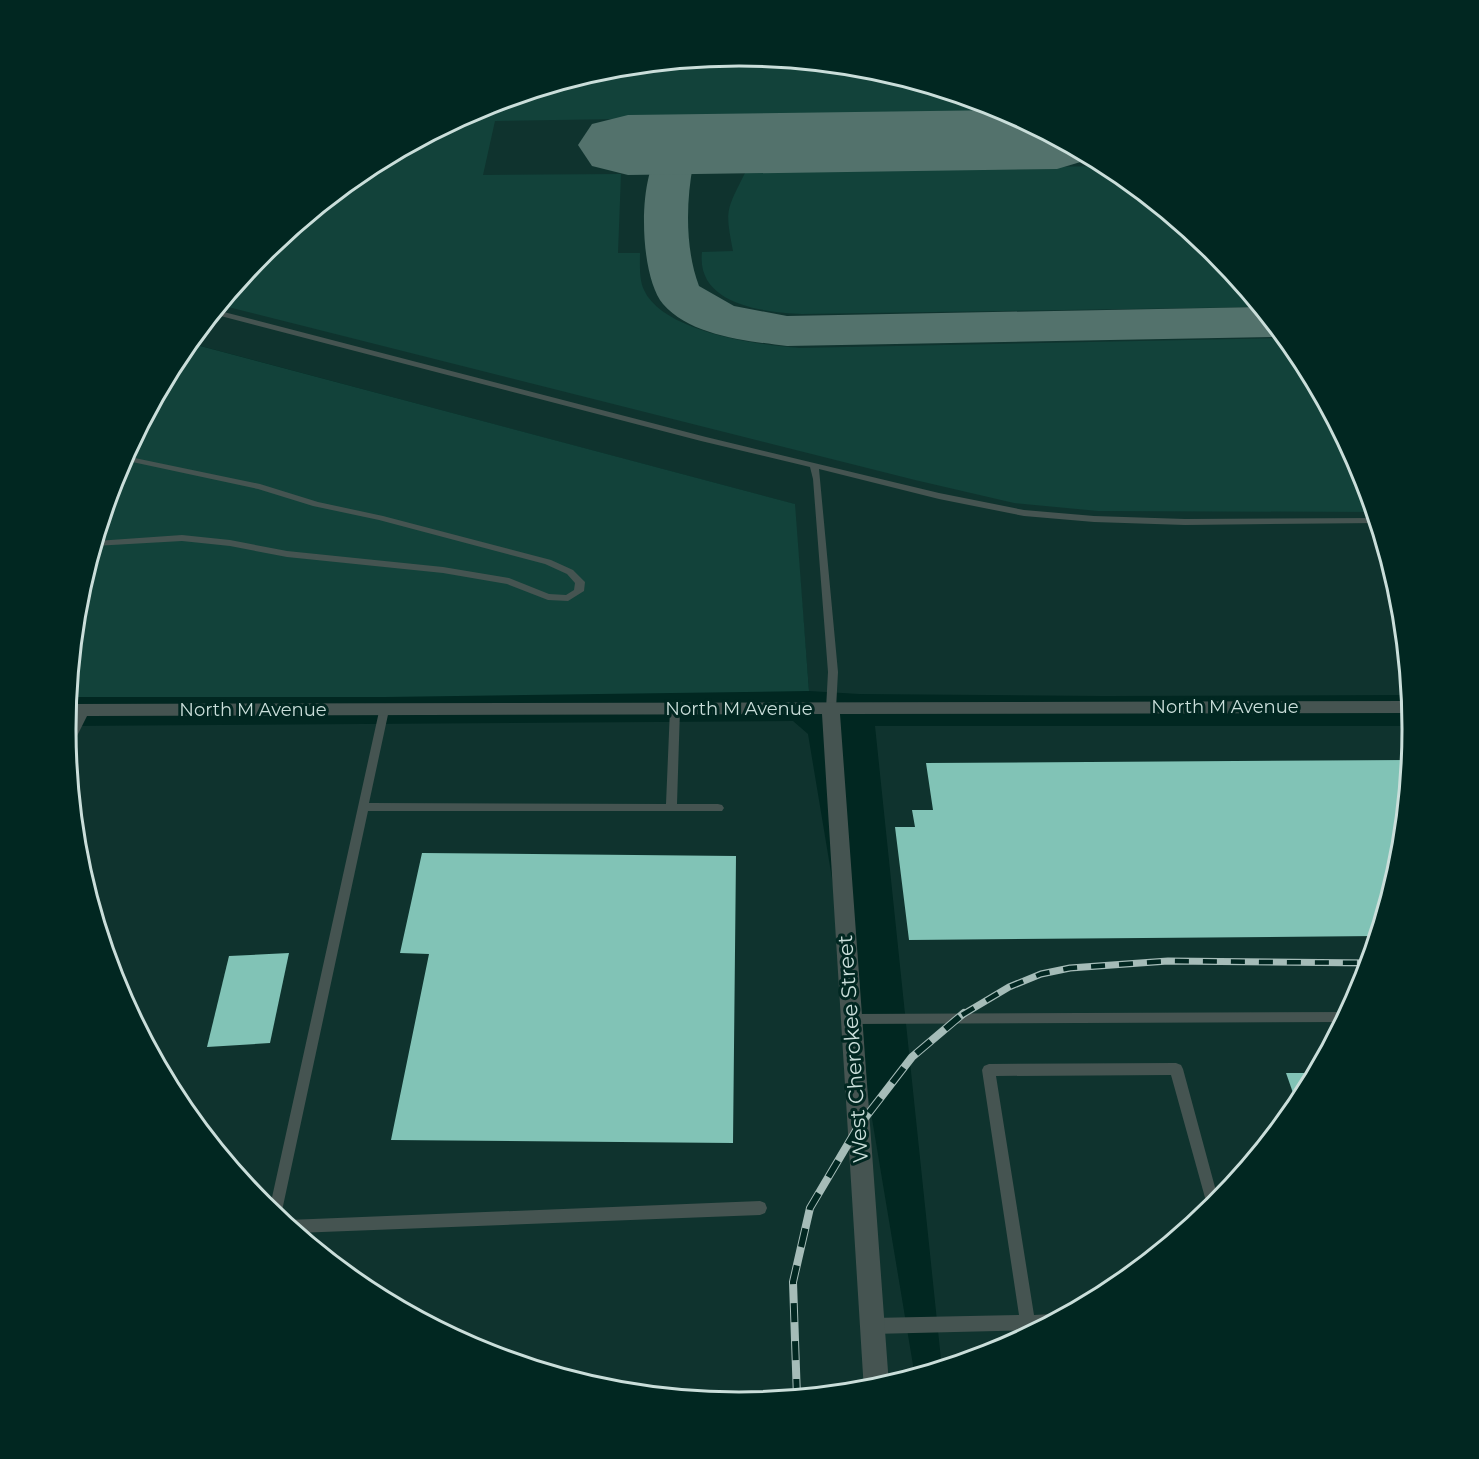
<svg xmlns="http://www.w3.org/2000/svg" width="1479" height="1459" font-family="Montserrat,sans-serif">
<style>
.built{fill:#0f332e}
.green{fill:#12423a}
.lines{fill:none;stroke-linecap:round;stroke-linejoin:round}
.taxiway{fill:#53726c;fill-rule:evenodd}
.runway{fill:#53726c;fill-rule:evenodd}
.building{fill:#81c3b6}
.lane{fill:#455451;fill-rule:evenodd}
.street{fill:#455451;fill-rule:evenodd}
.rail-far1-casing{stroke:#a5bcb8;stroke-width:7}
.rail-casing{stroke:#a5bcb8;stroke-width:8}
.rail-far1{stroke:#012721;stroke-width:4.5;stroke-dasharray:14;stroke-linecap:butt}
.rail{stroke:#012721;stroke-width:6;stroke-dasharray:19;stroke-linecap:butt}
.labels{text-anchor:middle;stroke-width:6;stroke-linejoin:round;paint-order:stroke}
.street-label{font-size:18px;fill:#cadeda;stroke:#012721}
.near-street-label{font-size:21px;fill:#cadeda;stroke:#012721}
.rim{fill:none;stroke:#cadeda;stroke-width:3}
</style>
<rect width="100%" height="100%" fill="#012721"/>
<g class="built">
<polygon points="740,56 871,69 998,107 1114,169 1216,253 1300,355 1362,472 1401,598 1410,695 1104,696 859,694 809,691 794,504 189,343 263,253 365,169 482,107 608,68"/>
<polygon points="793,721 808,734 915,1377 871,1391 740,1403 608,1390 481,1352 365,1290 263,1206 179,1104 117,987 78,861 66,726"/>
<polygon points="875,726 1413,726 1400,861 1362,988 1300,1104 1216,1206 1114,1290 997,1352 942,1369"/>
</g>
<g class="green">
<path d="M740,56L871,69L998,107L1010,113L495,121L483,175L621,174L618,253H640C640,265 639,279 644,290C663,332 758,345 799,348L1286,338L1300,355L1362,472L1374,512L1098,511L1014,503L915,480L220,305L263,253L365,169L482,107L608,68Z"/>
<path d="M1108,166L1216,253L1260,307L802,314C764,312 696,305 702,252L733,251C725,210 726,211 745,173L760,171Z"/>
<polygon points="189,343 795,504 809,691 386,697 69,697 79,598 117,471 179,355"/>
</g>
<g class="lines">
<path class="taxiway" d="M712,132L726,135L732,144L726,153L701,158L693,165C686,202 685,249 699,286L734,306L787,316L1261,307L1283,334L1273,337L787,346C747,341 691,336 663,304C639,276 636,171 664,146C675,135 698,134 712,132Z"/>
<polygon class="runway" points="1003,110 1094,158 1057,169 628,175 592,166 578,145 592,124 628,115"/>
</g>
<g class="building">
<polygon points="1411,760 1400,861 1378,936 909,940 895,827 915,827 912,810 933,810 926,763"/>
<polygon points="422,853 736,856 733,1143 391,1140 429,954 400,953"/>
<polygon points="289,953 270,1043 207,1047 229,956"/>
<polygon points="1286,1073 1316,1073 1298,1107"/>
</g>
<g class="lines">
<g class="lane">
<polygon points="216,310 706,437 939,493 1024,510 1094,516 1185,519 1376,518 1378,523 1185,525 1094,522 1024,516 939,499 819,469 838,672 836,709 831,713 826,709 828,672 813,479 810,467 701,441 213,314"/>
<polygon points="125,456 260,484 318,502 383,516 551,560 573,570 585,582 584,591 568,601 548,600 507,584 443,573 287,557 230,546 182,541 94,546 96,541 182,535 230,540 287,551 443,567 509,578 549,594 566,595 574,590 575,583 567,574 545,564 379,520 313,506 258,489 123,460"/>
<polygon points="675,705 680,709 677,804 718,804 722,805 724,808 722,811 368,811 280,1220 269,1211 380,707 384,706 389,710 369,803 666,804 670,709"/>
<polygon points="1347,1012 1349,1012 1344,1022 851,1024 846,1023 845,1019 846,1015 851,1014"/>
<polygon points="1176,1063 1181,1065 1183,1069 1219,1202 1209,1212 1171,1075 996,1076 1034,1315 1053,1314 1058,1317 1059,1319 1039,1330 872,1334 867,1331 864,1326 867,1321 872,1318 1019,1315 982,1070 984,1066 989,1064"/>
<polygon points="760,1201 765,1203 767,1208 765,1213 760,1215 296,1233 283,1222 288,1220"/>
</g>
<polygon class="street" points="1411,701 1411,713 840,714 889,1385 864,1391 822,714 87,716 73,744 67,746 66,729 69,716 67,716 68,704"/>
<g class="rail-far1-casing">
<polyline id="rail-far1" points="962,1015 1009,987 1041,974 1070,968 1168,961 1370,963"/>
</g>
<g class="rail-casing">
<polyline id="rail" points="797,1398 793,1282 810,1208 858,1127 912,1057 964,1013"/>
</g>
<use href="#rail-far1" class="rail-far1"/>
<use href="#rail" class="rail"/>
</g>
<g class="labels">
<g class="street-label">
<text x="1225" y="713">North M Avenue</text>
<text x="739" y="715">North M Avenue</text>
<text x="253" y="716">North M Avenue</text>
</g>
<g class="near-street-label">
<text transform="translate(853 1049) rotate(-94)" y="7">West Cherokee Street</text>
</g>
</g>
<path d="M0 0H1479V1459H0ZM76 729a663 663 0 1 1 1326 0a663 663 0 1 1-1326 0Z" fill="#012721" fill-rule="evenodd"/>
<path class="rim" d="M76 729a663 663 0 1 1 1326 0a663 663 0 1 1-1326 0Z"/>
</svg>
